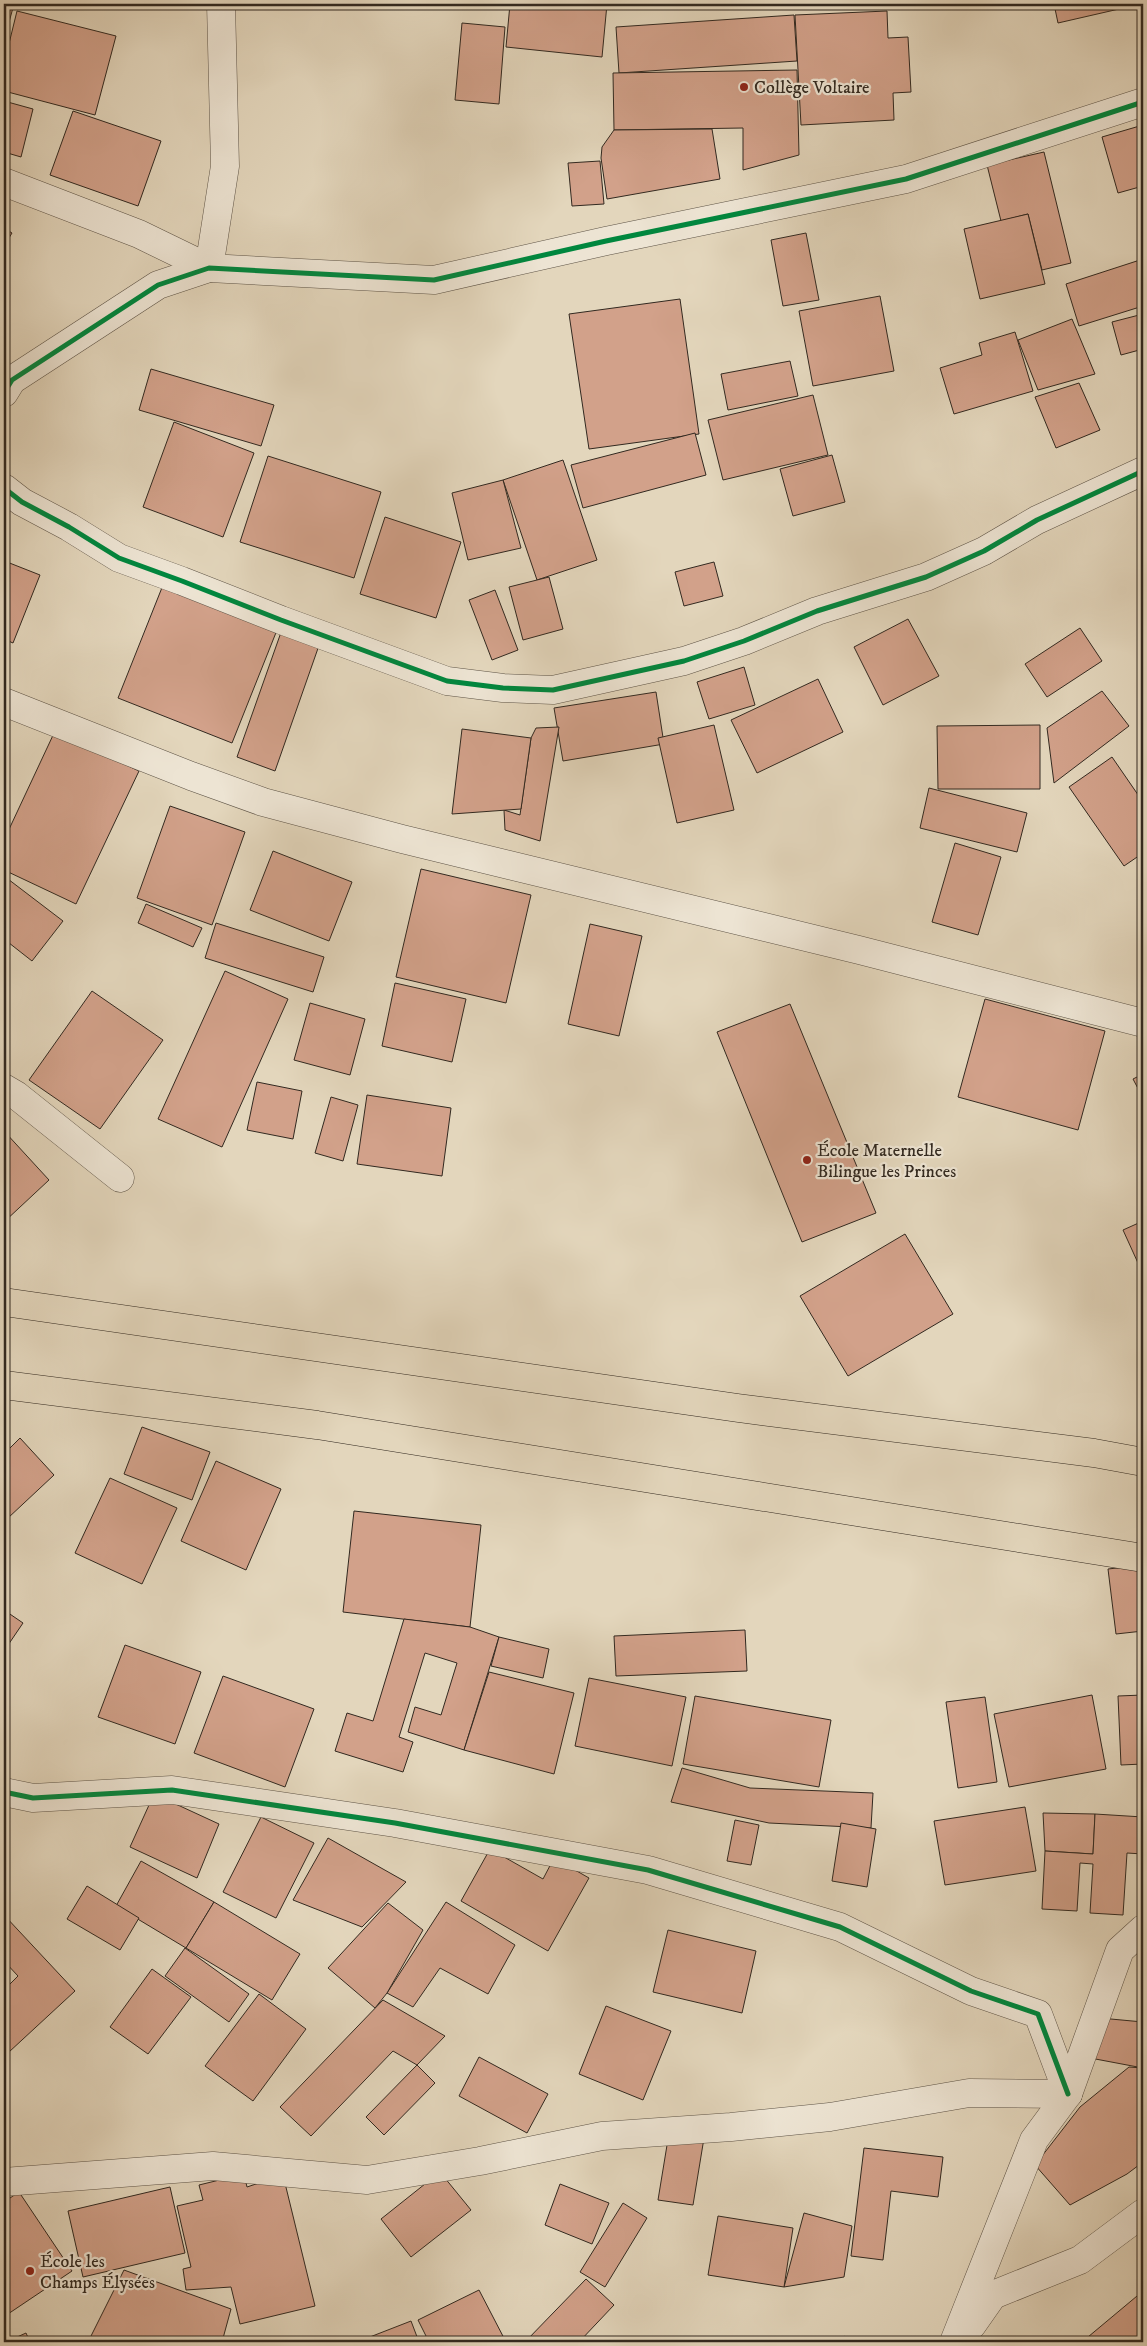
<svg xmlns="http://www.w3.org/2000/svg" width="1147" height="2346" font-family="'IM FELL DW Pica',serif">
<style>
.building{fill:#d2a18a;stroke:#322920}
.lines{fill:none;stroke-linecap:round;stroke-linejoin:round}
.street-casing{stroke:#5e5447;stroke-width:29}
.primary-casing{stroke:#322920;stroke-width:29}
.street{stroke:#ede4d3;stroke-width:28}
.primary{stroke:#e3d6bc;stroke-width:28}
.cycleway-casing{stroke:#ede4d3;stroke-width:8}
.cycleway{stroke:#00873e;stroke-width:5}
.poi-dot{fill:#8f2418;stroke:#ede4d3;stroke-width:2}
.labels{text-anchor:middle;stroke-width:4.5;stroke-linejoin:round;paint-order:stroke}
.poi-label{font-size:18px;fill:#322920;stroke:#ede4d3;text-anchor:start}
</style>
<rect width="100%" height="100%" fill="#e3d6bc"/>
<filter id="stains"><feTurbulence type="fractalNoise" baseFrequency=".004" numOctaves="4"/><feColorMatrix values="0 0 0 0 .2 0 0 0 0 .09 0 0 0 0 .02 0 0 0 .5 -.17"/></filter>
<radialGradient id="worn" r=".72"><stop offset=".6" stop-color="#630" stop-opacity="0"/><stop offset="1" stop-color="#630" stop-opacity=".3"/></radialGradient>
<g class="building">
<polygon points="4,4 14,4 5,37 4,37"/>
<polygon points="510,4 607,4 602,57 506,47"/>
<polygon points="1054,4 1118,4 1119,9 1058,23"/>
<polygon points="17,11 116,36 95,115 4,91 4,64"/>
<polygon points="887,11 888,38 908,37 911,92 893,93 894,120 801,125 795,15"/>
<polygon points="794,15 797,61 619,73 616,27"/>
<polygon points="462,23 505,27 499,104 455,100"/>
<polygon points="797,70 799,155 743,170 743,128 614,130 613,73"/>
<polygon points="4,101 33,109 21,157 4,152"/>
<polygon points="73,111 161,141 138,206 50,175"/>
<polygon points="1143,125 1143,186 1118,193 1102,137"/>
<polygon points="712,129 720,179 607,199 601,158 602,147 614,130"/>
<polygon points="1044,152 1071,263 1042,270 1028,214 1001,221 987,165"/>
<polygon points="600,161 604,204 572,206 568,163"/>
<polygon points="1028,214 1045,284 980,299 964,229"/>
<polygon points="4,228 12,233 4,246"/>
<polygon points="806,233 819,300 783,306 771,240"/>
<polygon points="1143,259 1143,306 1079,326 1066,284"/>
<polygon points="880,296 894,371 813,386 799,311"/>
<polygon points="680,299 699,434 589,449 569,314"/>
<polygon points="1143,314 1143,349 1121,355 1112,322"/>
<polygon points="1072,319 1095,374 1038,390 1018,340"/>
<polygon points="1015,332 1033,391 954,414 940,368 982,355 979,343"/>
<polygon points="790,361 798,396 728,410 721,374"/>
<polygon points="151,369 274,405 261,446 139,410"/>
<polygon points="1079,383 1100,430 1056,448 1035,397"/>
<polygon points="813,395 828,455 723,480 708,420"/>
<polygon points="174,422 254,453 223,537 143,507"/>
<polygon points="695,433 706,475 583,508 571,465"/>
<polygon points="832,455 845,502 793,516 780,469"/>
<polygon points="268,456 381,492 354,578 240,542"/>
<polygon points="563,460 597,560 537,580 503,480"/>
<polygon points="503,480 521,548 468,560 452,493"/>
<polygon points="385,517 461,542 436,618 360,594"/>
<polygon points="7,562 40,575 13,643 4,639 4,569"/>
<polygon points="714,562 723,596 684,606 675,572"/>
<polygon points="169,570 283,615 232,743 118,698"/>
<polygon points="549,577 563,629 523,640 509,587"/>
<polygon points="495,590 518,650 492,660 469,600"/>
<polygon points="908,619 939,676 883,705 854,647"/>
<polygon points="285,621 323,634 275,771 237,757"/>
<polygon points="1080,628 1102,661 1047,697 1025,664"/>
<polygon points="744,667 755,705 709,719 697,682"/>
<polygon points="818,679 843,732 757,773 731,720"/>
<polygon points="1102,691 1129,726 1054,783 1047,728"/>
<polygon points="656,692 664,744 563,761 554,708"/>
<polygon points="714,725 734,810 677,823 658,738"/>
<polygon points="1040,725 1040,789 938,789 937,726"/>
<polygon points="559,727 540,841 505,830 504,810 520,815 531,738 536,728"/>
<polygon points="462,729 531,738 521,809 452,814"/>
<polygon points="55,731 139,771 76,904 4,870 4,840"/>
<polygon points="1112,757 1143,802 1143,853 1124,866 1069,787"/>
<polygon points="929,788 1027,813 1017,852 920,828"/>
<polygon points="170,806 245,832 212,925 137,898"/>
<polygon points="955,843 1001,857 978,935 932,922"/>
<polygon points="273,851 352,882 329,941 250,910"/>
<polygon points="421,869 531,895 506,1003 396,977"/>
<polygon points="4,876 63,921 32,961 4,939"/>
<polygon points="146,904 202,928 193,947 138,923"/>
<polygon points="216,923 324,957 313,992 205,958"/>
<polygon points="590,924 642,936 619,1036 568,1024"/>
<polygon points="225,971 288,999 222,1147 158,1119"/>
<polygon points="395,983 466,999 452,1062 382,1046"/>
<polygon points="92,991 163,1040 100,1129 29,1080"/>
<polygon points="985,999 1105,1031 1078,1130 958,1097"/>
<polygon points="310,1003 365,1019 350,1075 294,1060"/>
<polygon points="790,1004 876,1213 802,1242 717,1032"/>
<polygon points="1143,1074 1143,1098 1133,1079"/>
<polygon points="257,1082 302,1091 293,1139 247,1130"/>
<polygon points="367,1095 451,1108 442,1176 357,1164"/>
<polygon points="331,1097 358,1105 343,1161 315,1153"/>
<polygon points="4,1131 49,1180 4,1222"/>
<polygon points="1143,1221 1143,1274 1123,1230"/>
<polygon points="905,1234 953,1314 848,1376 800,1296"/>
<polygon points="142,1427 210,1452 192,1500 124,1474"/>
<polygon points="20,1438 54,1475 8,1518 4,1514 4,1454"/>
<polygon points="216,1461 281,1489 246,1570 181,1541"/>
<polygon points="110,1478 177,1508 142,1584 75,1553"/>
<polygon points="354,1511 481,1525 470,1627 343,1612"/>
<polygon points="1143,1565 1143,1631 1116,1634 1108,1569"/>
<polygon points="4,1610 23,1623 4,1651"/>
<polygon points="404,1619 470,1627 499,1637 464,1750 408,1732 415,1707 441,1715 457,1663 425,1653 399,1737 413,1742 403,1772 335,1751 347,1713 373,1721"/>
<polygon points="745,1630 747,1671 616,1676 614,1636"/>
<polygon points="499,1637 549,1649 543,1678 491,1666"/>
<polygon points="125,1645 201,1672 175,1744 98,1717"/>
<polygon points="489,1672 574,1693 554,1774 464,1750"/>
<polygon points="223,1676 314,1709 285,1787 194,1753"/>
<polygon points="589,1678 686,1697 672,1766 575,1746"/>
<polygon points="1092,1695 1106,1769 1009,1787 994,1714"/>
<polygon points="1143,1695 1143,1764 1121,1765 1118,1696"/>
<polygon points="695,1696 831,1720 819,1787 683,1764"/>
<polygon points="985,1697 997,1782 958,1788 946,1702"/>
<polygon points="682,1768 750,1788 873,1793 871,1828 769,1823 671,1802"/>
<polygon points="154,1794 219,1824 197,1878 130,1847"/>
<polygon points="1025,1807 1036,1871 945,1885 934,1821"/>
<polygon points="1043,1813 1095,1814 1093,1854 1045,1851"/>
<polygon points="1095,1814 1143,1817 1143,1854 1127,1853 1123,1915 1090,1913 1093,1864 1080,1863 1077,1911 1042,1909 1045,1851 1093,1854"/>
<polygon points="261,1817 314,1843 276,1918 223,1892"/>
<polygon points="735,1820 759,1825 751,1865 727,1861"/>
<polygon points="841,1823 876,1829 867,1887 832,1881"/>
<polygon points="328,1838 406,1882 362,1927 293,1900"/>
<polygon points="490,1849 543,1879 554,1858 589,1878 548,1951 461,1901"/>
<polygon points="141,1861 214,1902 186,1948 116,1906"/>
<polygon points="87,1886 139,1918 120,1950 67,1919"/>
<polygon points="214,1902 300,1954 272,2000 186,1948"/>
<polygon points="446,1902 515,1945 488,1994 440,1968 413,2007 387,1993"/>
<polygon points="388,1903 423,1930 387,1993 375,2008 328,1968"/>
<polygon points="4,1915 75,1991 9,2052 4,2046 4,1990 18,1976 4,1961"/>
<polygon points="668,1930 756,1951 742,2013 653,1992"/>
<polygon points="185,1948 249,1994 229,2022 165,1976"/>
<polygon points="152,1969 191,1997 148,2054 110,2027"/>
<polygon points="259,1994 306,2029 253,2101 205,2066"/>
<polygon points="383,2000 445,2036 417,2065 393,2051 311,2136 280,2107"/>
<polygon points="606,2006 671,2031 643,2100 579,2074"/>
<polygon points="1100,2018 1143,2022 1143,2068 1069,2054"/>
<polygon points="479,2057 548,2094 527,2133 459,2096"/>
<polygon points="417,2065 435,2083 384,2135 366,2117"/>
<polygon points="1129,2067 1143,2068 1143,2162 1127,2174 1070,2205 1035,2165 1080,2107"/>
<polygon points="669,2133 704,2138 693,2205 658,2200"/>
<polygon points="864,2148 943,2157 938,2197 891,2191 883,2260 851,2256"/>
<polygon points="440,2172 471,2210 411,2257 381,2219"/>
<polygon points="244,2174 247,2187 283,2175 315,2306 240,2324 231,2287 186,2290 183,2269 191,2267 177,2206 203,2200 199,2185"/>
<polygon points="560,2184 609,2203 592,2244 545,2225"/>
<polygon points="170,2187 185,2253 83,2277 68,2211"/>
<polygon points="19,2192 72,2271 5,2316 4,2202"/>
<polygon points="623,2203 647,2218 605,2287 580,2272"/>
<polygon points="804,2213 852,2226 844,2277 784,2287"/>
<polygon points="718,2216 793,2228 784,2287 708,2275"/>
<polygon points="124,2270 231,2309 222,2342 88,2342"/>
<polygon points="586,2279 614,2305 579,2342 525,2342"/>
<polygon points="479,2290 506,2342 429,2342 418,2320"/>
<polygon points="1143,2291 1143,2342 1082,2342"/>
<polygon points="411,2321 419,2342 357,2342"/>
<polygon points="26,2333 30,2342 6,2342"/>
<polygon points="845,2336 851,2342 838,2342"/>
<polygon points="341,2338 342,2342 303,2342 303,2341"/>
</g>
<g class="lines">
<g class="street-casing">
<g id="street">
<polyline points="4,182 139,234 209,268"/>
<polyline points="209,268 225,166 221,4"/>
<polyline points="4,393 12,380 158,285 209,268 434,280 606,241 906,179 1143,102"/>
<polyline points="4,488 22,502 69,527 119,558 182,581 281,620 447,681 503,688 553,690 684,661 744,641 817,611 926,577 984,551 1037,520 1143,471"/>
<polyline points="4,702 191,776 263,802 402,839 859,950 1143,1023"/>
<polyline points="4,1088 16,1095 120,1178"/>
<polyline points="4,1792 33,1798 172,1790 395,1823 648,1870 840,1927 971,1991 1038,2014 1068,2094"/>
<polyline points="4,2182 213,2166 367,2180 480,2161 602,2136 731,2127 830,2117 969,2093 1068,2094"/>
<polyline points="972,2325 993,2295 1080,2260 1143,2213"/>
<polyline points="954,2342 1034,2140 1068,2094 1120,1950 1143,1929"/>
</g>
</g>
<g class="primary-casing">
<g id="primary">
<polyline points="4,1302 738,1408 1094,1453 1143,1462"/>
<polyline points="4,1385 317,1425 1143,1558"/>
</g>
</g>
<use href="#street" class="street"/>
<use href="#primary" class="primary"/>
<g class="cycleway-casing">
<g id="cycleway">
<polyline points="4,393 12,380 158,285 209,268 434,280 606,241 906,179 1143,102"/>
<polyline points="4,488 22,502 69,527 119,558 182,581 281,620 447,681 503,688 553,690 684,661 744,641 817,611 926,577 984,551 1037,520 1143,471"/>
<polyline points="4,1792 33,1798 172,1790 395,1823 648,1870 840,1927 971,1991 1038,2014 1068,2094"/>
</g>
</g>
<use href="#cycleway" class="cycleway"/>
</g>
<g class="poi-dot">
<circle cx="744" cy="87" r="5"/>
<circle cx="807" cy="1160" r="5"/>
<circle cx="30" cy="2271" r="5"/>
</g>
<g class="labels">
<g class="poi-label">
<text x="754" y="93">Collège Voltaire</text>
<text x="817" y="1156">École Maternelle<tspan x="817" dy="21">Bilingue les Princes</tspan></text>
<text x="40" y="2267">École les<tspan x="40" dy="21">Champs Élysées</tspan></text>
</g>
</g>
<rect width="1147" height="2346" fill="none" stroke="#e3d6bc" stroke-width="20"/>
<rect x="5" y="5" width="1137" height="2336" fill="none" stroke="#322920" stroke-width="2.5"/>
<rect x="10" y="10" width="1127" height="2326" fill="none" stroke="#322920"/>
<rect width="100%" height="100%" filter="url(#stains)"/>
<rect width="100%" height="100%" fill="url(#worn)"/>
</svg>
